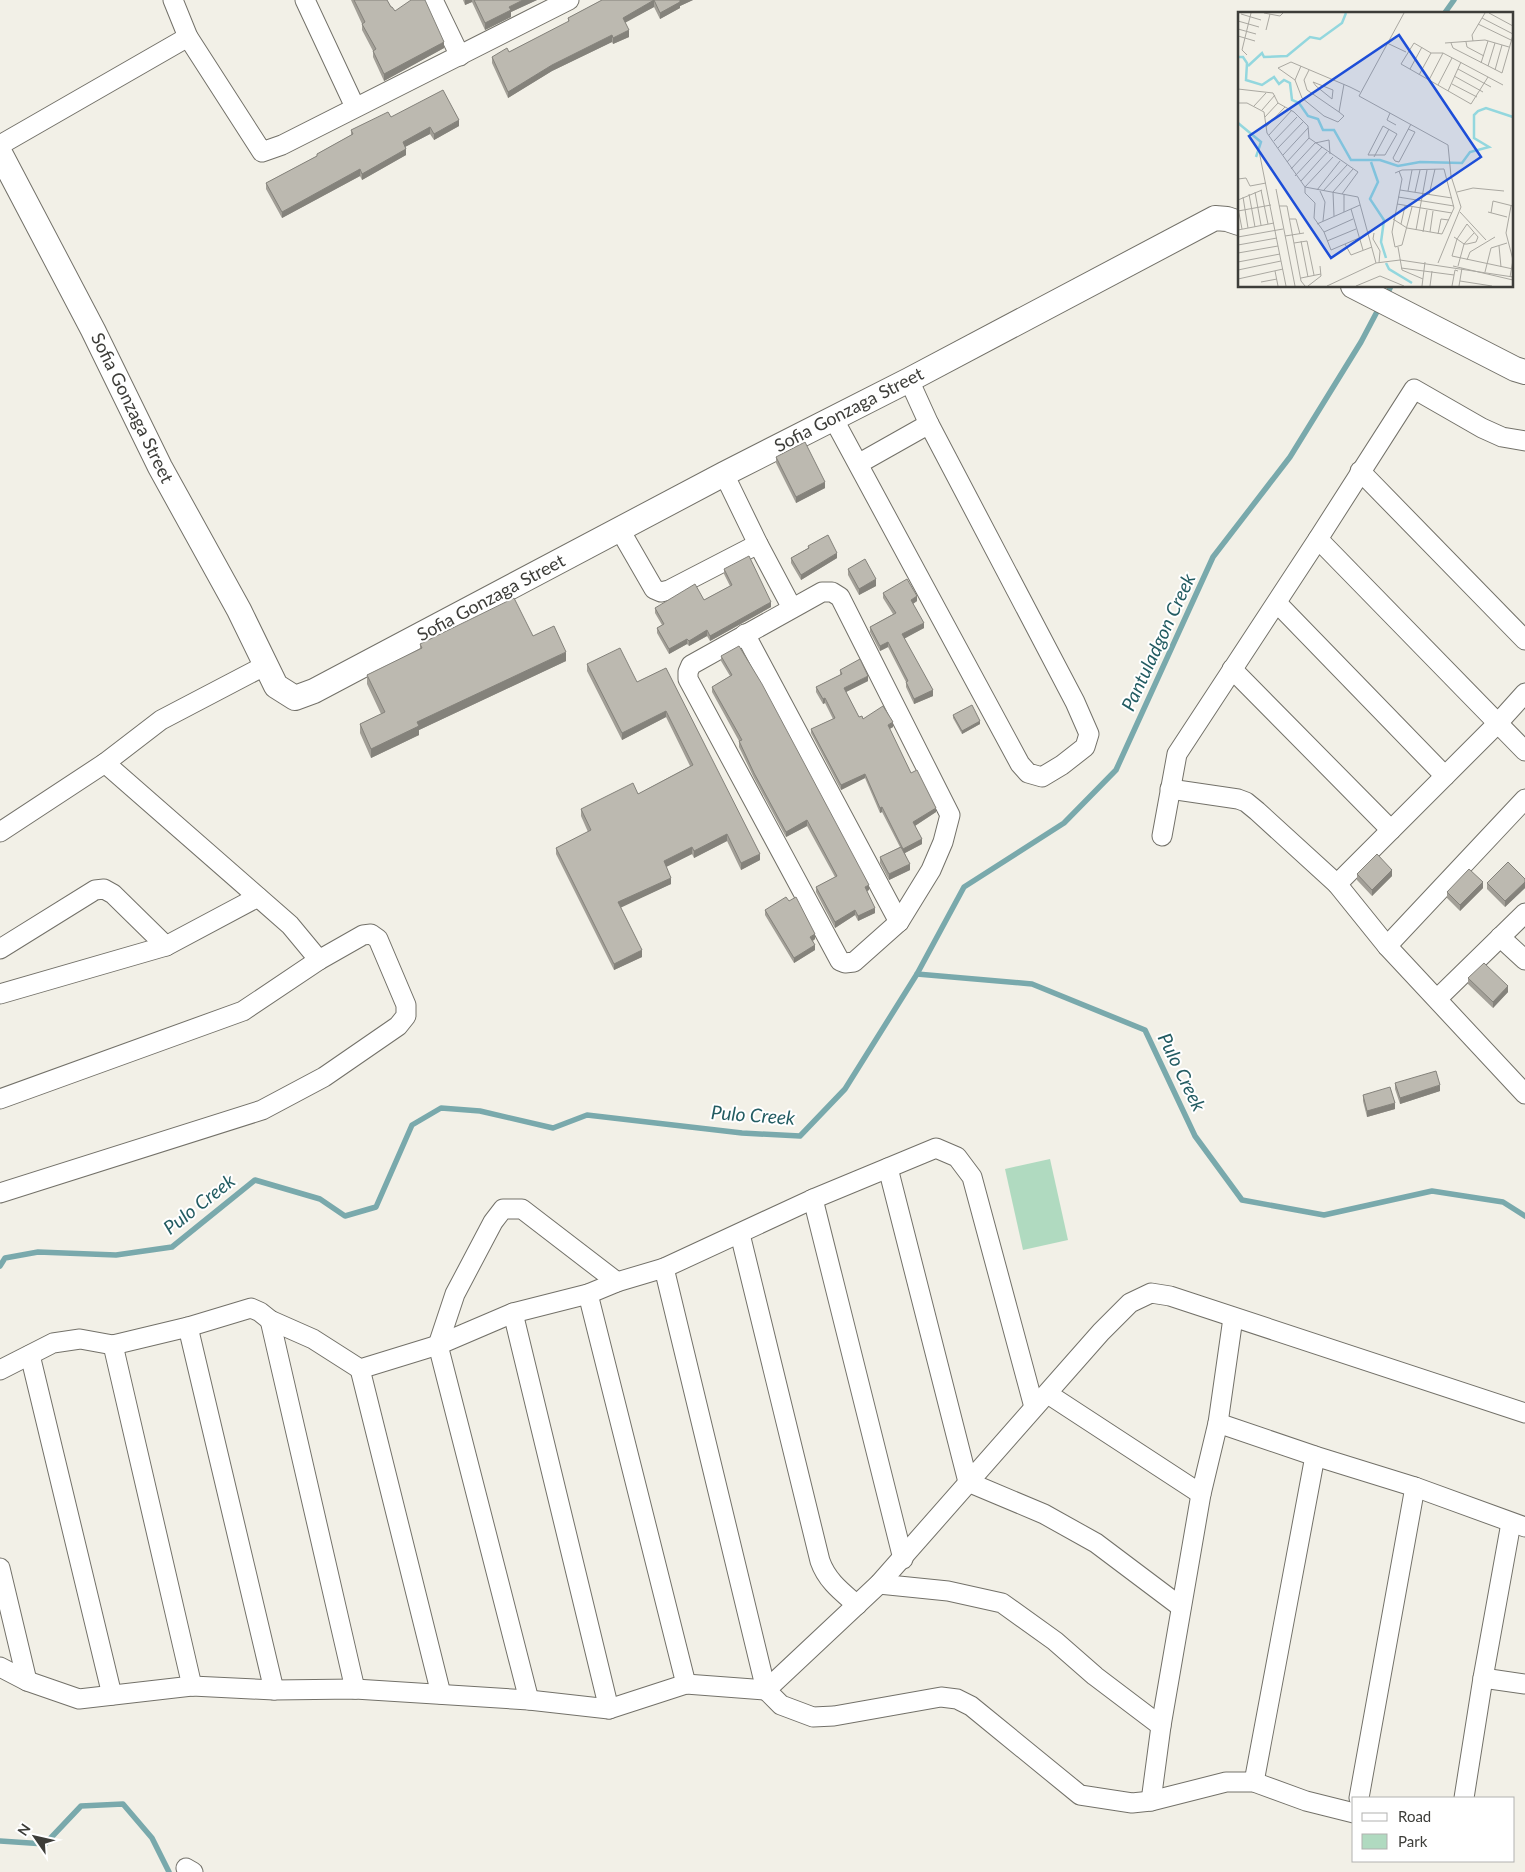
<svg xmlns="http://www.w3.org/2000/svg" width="1525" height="1872" font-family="Lato,sans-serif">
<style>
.green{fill:#b0dac0}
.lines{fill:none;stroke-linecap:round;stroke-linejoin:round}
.stream{stroke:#79a9ac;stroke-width:5.5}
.minor-casing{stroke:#737169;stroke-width:21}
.tertiary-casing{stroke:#737169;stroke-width:26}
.minor{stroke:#fff;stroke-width:19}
.tertiary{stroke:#fff;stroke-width:24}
.wall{fill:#a29f97}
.shaded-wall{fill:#84827b}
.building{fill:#bcb9b0;stroke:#84827b}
.labels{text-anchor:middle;stroke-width:4;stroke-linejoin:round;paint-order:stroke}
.street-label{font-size:18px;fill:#3d3d39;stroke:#fff}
.water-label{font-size:19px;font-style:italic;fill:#235c62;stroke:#fff}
.inset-river{fill:none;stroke:#93d7de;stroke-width:2.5}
.inset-road{fill:none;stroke:#aaa8a1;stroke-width:1}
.view{fill:#1d4ed8;fill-opacity:0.15;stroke:#1d4ed8;stroke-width:2.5}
.inset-edge{fill:none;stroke:#3d3d39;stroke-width:2.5}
</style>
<rect width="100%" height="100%" fill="#f2f0e7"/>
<polygon class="green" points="1050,1159 1068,1240 1023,1250 1005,1169"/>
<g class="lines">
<g class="stream">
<polyline points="1444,14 1454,0"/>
<polyline points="1386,296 1391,286"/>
<polyline points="917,974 1032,984 1145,1030 1195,1136 1242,1200 1324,1215 1432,1191 1503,1202 1525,1216"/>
<polyline points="0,1266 5,1258 38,1252 116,1255 172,1247 255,1180 320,1199 345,1216 376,1207 412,1125 441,1108 480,1111 553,1128 587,1115 742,1133 800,1136 845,1089 917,974 964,887 1064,823 1116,770 1213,557 1290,457 1361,342 1380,306"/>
<polyline points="0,1841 45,1844 81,1806 123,1804 152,1838 169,1872"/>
</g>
<g class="minor-casing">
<g id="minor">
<polyline points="173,0 188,37 262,152 282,145 569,0"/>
<polyline points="305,0 355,107"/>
<polyline points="433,0 460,56"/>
<polyline points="0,145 188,37"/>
<polyline points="909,380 929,424"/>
<polyline points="833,418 1020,764 1028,773 1042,777 1062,765 1085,747 1089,734 1075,702 929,424 858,464"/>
<polyline points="1360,471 1525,640"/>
<polyline points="724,474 758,544 792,608"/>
<polyline points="620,530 654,589 661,592 669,590 758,544"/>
<polyline points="1318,539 1525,751"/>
<polygon points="822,592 832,592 840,597 950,815 943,842 931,870 899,922 854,962 845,963 840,961 688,679 688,672 691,665"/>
<polyline points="1277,603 1445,776"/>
<polyline points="745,634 899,922"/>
<polyline points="1232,669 1391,830"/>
<polyline points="1170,789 1238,799 1246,802 1257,811 1337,884 1387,946 1525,1094"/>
<polyline points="0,832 105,763 161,720 266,665"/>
<polyline points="1162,836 1177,754 1318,539 1414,389 1482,428 1502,437 1525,441"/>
<polyline points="1337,884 1498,723 1525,693"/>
<polyline points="1500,937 1525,960"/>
<polyline points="166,946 258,897"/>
<polyline points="1387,946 1525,799"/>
<polyline points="0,949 95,890 104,889 113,894 166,946 0,994"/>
<polyline points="1438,998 1525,913"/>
<polyline points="0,1099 243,1011 319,960"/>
<polyline points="888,1168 968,1482 1044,1514 1096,1543 1181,1607"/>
<polyline points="0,1193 262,1110 324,1077 398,1026 406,1016 406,1005 378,939 371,934 363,935 319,960 290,925 105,763"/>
<polyline points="813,1199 903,1559"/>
<path d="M740,1234L820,1561C827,1581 842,1592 857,1605"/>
<polyline points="664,1268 766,1690 781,1705 813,1717 834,1716 941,1697 957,1699 971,1706 1080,1795 1132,1803 1151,1801 1226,1782 1254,1782 1306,1801 1354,1813"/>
<polyline points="588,1294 686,1684"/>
<polyline points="513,1313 609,1709"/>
<polyline points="270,1320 355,1689"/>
<polyline points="188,1327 274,1690"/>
<polyline points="113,1345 192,1686"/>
<polyline points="30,1355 112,1695"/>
<polyline points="360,1369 441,1694"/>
<polyline points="0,1370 53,1343 80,1339 113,1345 188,1327 251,1308 260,1312 270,1320 313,1339 360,1369 438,1345 513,1313 588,1294 617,1282 664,1268 813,1199 936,1148 957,1157 972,1177 1034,1407"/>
<polyline points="1048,1394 1201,1494"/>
<polyline points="1218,1423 1315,1456 1415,1487 1525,1527"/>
<polyline points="0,1568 27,1681"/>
<polyline points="879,1584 948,1591 1002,1603 1055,1641 1095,1676 1161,1726"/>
<polyline points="0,1667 27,1681 79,1699 192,1686 274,1690 355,1689 529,1700 609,1709 686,1684 766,1690 879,1584 1101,1332 1130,1303 1151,1293 1170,1296 1525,1413"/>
<polyline points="1483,1678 1525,1684"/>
<polyline points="529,1700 438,1345 455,1294 493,1222 503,1209 522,1209 617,1282"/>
<polyline points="1254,1782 1315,1456"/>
<polyline points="1359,1798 1415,1487"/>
<polyline points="1464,1798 1483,1678 1511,1523"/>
<polyline points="1151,1801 1161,1726 1201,1494 1218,1423 1233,1318"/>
<polyline points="186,1868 193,1872"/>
</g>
</g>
<g class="tertiary-casing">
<g id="tertiary">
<polyline points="0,153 93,330 160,467 239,610 276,686 295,698 314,691 724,474 909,380 1215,218 1227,219 1239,223"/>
<polyline points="1353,286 1515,369 1525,372"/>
</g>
</g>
<use href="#minor" class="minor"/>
<use href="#tertiary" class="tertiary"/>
</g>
<g class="wall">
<polygon points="351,0 387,0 391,7 395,11 444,48 384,81 373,57 373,51 362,30 362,24"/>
<polygon points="463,0 537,0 511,12 511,17 485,30 472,2 465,5"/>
<polygon points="602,0 693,0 680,6 680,8 660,19 654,7 625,22 629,37 613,44 612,42 552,71 508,98 492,63 492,57 509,52 568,22 568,18"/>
<polygon points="391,117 459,126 434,140 430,134 405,147 406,155 362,180 360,176 282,218 266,189 266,183 317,156 317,154 351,135 351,130"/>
<polygon points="776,457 825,488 796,503 776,463"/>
<polygon points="808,546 837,558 801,580 791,563 791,558 808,548"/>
<polygon points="724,569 771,607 710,641 707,636 689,646 687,644 669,654 657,633 657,628 662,625 655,613 655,608 704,600 730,586 724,574"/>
<polygon points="848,569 876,586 859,595 848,575"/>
<polygon points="883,593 917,601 913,604 924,628 904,638 933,696 914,704 906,687 906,682 888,647 880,651 870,632 870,627 893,614 883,598"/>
<polygon points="533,636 566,661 419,730 419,735 371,758 360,733 360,724 381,714 367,684 367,675 420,649 420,644"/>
<polygon points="721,656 869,890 867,891 875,913 858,921 855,915 835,928 816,892 816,887 835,877 807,826 786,837 754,778 739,747 739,741 712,692 712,687 730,676 721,661"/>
<polygon points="587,664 637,682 666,668 760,860 741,870 727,841 694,858 692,854 666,867 671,884 620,907 642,957 614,970 556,854 556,848 588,832 581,816 581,809 638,794 690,766 666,717 622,740 587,671"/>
<polygon points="840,670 868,681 846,692 859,717 863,719 893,727 889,729 911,773 936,812 915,826 922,844 905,853 910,870 889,880 880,863 880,857 900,847 882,812 880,813 865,778 841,790 811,733 811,729 833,719 825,703 823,704 816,692 816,687 840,675"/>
<polygon points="953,715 980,724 962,734 953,718"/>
<polygon points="1357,874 1392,876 1372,896 1357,880"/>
<polygon points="1525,879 1525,888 1505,907 1487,889 1487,883"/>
<polygon points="1483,888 1460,911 1447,898 1447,892"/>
<polygon points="765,910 815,939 813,941 815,950 794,963 765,915"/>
<polygon points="1468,978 1508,992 1493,1008 1468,984"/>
<polygon points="1395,1083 1440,1091 1400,1104 1395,1089"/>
<polygon points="1363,1095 1395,1109 1367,1117 1363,1101"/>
</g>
<g class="shaded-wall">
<polygon points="465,0 472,0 472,2 465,5"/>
<polygon points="523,0 537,0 511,12 511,17 485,30 485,23 509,7"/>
<polygon points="654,0 654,7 623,24 623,18"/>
<polygon points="680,0 693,0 680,6 680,8 660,19 660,13"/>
<polygon points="629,30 629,37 613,44 613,38"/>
<polygon points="612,35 612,42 552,71 508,98 508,92 552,65"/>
<polygon points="444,42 444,48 384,81 384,74"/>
<polygon points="459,120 459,126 434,140 434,134"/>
<polygon points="430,127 430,134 403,148 403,142"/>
<polygon points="406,149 406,155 362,180 362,174"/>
<polygon points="360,169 360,176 282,218 282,212"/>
<polygon points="825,482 825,488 796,503 796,497"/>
<polygon points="837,553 837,558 801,580 801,575"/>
<polygon points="876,579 876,586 859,595 859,589"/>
<polygon points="917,596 917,601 911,605 911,600"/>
<polygon points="771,602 771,607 710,641 710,636"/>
<polygon points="924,623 924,628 902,640 902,634"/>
<polygon points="707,630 707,636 689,646 689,641"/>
<polygon points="687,639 687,644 669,654 669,649"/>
<polygon points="888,642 888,647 880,651 880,646"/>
<polygon points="566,652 566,661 419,730 419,735 371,758 371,749 417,722"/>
<polygon points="868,676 868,681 844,693 844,688"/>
<polygon points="933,690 933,696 914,704 914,699"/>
<polygon points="825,698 825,703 823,704 823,699"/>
<polygon points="666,711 666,717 622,740 622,733"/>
<polygon points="980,721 980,724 962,734 962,731"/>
<polygon points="893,722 893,727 888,730 888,725"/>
<polygon points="865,774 865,778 841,790 841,785"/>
<polygon points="882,807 882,812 880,813 880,808"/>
<polygon points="936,808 936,812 913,827 913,822"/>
<polygon points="807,820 807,826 786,837 786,832"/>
<polygon points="727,834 727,841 694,858 694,851"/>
<polygon points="922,839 922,844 903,854 903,849"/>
<polygon points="692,847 692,854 664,868 664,861"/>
<polygon points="760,854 760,860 741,870 741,863"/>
<polygon points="910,864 910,870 889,880 889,874"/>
<polygon points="1392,870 1392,876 1372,896 1372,890"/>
<polygon points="671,878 671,884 618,909 618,902"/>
<polygon points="1483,882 1483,888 1460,911 1460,905"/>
<polygon points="1525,882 1525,888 1505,907 1505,901"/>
<polygon points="869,885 869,890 865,892 865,887"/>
<polygon points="875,908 875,913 858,921 858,916"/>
<polygon points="855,910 855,915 835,928 835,922"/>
<polygon points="815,934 815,939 810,942 810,937"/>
<polygon points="815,945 815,950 794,963 794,958"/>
<polygon points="642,950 642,957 614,970 614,964"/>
<polygon points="1508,986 1508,992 1493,1008 1493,1002"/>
<polygon points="1440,1085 1440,1091 1400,1104 1400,1098"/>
<polygon points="1395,1103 1395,1109 1367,1117 1367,1111"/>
</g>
<g class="building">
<polygon points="354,0 387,0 391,7 392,7 395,11 411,0 425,0 444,42 384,74 373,51 376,49 362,24 365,22"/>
<polygon points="474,0 523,0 509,7 511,10 485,23"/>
<polygon points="602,0 680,0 680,2 660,13 654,0 623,18 629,30 613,38 612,35 552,65 508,92 492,57 507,48 509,52 569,21 568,18"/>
<polygon points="443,90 459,120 434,134 430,127 403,142 406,149 362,174 360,169 282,212 266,183 317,156 317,154 353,134 351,130 388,112 391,117"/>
<polygon points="805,442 825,482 796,497 776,457"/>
<polygon points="828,535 837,553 801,575 791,558 809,548 808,546"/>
<polygon points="749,556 771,602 710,636 707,630 689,641 687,639 669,649 657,628 664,624 655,608 695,584 704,600 732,585 724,569"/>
<polygon points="865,559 876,579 859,589 848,569"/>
<polygon points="907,579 917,596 911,600 924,623 902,634 933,690 914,699 906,682 908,681 888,642 880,646 870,627 896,613 883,593"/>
<polygon points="514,598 533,636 554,626 566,652 417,722 419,726 371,749 360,724 385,712 367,675 422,648 420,644"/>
<polygon points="739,646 762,684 869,885 865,887 875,908 858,916 855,910 835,922 816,887 837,876 807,820 786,832 754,773 739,741 742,740 712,687 732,675 721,656"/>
<polygon points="620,648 637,682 666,668 760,854 741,863 727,834 694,851 692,847 664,861 671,878 618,902 642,950 614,964 556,848 591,830 581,809 633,783 638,794 693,765 666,711 622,733 587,664"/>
<polygon points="860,659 868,676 844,688 859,717 862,716 863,719 883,706 893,722 888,725 911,773 917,770 936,808 913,822 922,839 903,849 882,807 880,808 865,774 841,785 811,729 835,718 825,698 823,699 816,687 842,674 840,670"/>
<polygon points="972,705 980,721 962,731 953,715"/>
<polygon points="901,847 910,864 889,874 880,857"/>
<polygon points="1377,854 1392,870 1372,890 1357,874"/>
<polygon points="1508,862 1525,879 1525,882 1505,901 1487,883"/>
<polygon points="1469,869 1483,882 1460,905 1447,892"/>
<polygon points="786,897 789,901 796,897 815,934 810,937 815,945 794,958 765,910"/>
<polygon points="1484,963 1508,986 1493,1002 1468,978"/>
<polygon points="1436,1071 1440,1085 1400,1098 1395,1083"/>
<polygon points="1390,1087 1395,1103 1367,1111 1363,1095"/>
</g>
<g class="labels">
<g class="street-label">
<text transform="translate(132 408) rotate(64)" y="6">Sofia Gonzaga Street</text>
<text transform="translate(849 410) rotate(-27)" y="6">Sofia Gonzaga Street</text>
<text transform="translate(491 598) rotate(-28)" y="6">Sofia Gonzaga Street</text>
</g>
<g class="water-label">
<text transform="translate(1158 642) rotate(-65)" y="7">Pantuladgon Creek</text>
<text transform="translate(1182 1072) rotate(64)" y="7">Pulo Creek</text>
<text transform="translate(753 1115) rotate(4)" y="7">Pulo Creek</text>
<text transform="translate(199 1204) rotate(-38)" y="7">Pulo Creek</text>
</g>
</g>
<g transform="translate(1238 12)">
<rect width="275" height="275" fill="#f2f0e7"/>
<path class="inset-river" d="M0,45H5L9,51L8,68L24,73L36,65L41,72L46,68L52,71L54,88L61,91L70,104L80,107L85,118H96L113,148H142L160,154L182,150L224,151L232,140L251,135L236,126V103L240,99L248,96L275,105M10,54L24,41L26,45L49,44L72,25L82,27L104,11L108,1M0,111L23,130L18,145M133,150L140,170L132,187L146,208L143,230L148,246M148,251L151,257L174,271"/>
<path class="inset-road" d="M26,1L42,4L45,1M166,1L121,84L210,133L213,164L223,195L200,251M251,1L275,14M3,2L23,8M244,6L275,22M0,9L21,15M240,12L273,28M0,17L18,22M28,18L32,2M0,24L17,29M235,29L234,23L247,1M228,30L229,35L246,44M149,31L168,40M207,31L247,28L271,35M213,31L215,36L264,61L275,23M9,43L4,38L13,1M243,51L250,29M250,54L257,31M172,57L184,35M220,57L253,75M71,58L66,68L69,78L101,100M257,58L264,33M181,63L193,41M216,64L245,80M250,65L233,92L163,52L176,31L193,41H205L265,73M57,68L63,54M191,68L205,41M75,70L95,78L94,87L78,74ZM106,72L101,100L106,104L100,110L86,104L64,86L57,68L40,56L53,50L112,75L122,80M214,72L239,85M200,73L214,46M0,77L35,81L40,91L56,100L70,114L71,126L120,160L104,182M210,79L223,50M0,91H9L26,100L29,121L67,175L120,185L138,251M16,94L28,81M24,98L37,83M152,101L149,108L158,113M27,105L40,91M145,114L159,122L147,143H130ZM28,115L47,95M170,117L177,120L161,150L157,149L155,146L173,112M31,123L54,98M36,129L59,105M40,136L65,110M21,139L48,274M45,143L70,116M95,145L67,175V181L77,191L76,206L86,220L93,238L121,226M136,145L151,117M49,150L71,126M53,157L77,131L91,128L92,142M161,159L164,167L154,220L157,235L164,233L174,195M57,164L84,135M0,167L8,166L12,174L28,171M63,169L89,140M38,177L57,274M23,178L30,212M79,178L102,149M162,178L214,186M82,179L87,190L85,209M85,179L109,153M170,179L174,158M17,180L23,213M177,180L182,158M219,180L235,176L266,179M11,182L17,215M106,182V200M191,183L197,157M5,185L10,216M160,185L216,194M0,188L24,178M159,192L214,201M41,194H49L63,269L67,274M0,196L4,217M113,197L125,238M0,199L33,193M222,200L248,228M250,200L269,205M253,201L255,189L275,194M96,204L95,180L115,157M52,207H58L62,222M155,207L169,216L204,222L216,196L206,157L164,158L157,161M79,212L122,193M163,212L167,194M0,218L36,211M178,218L189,158M86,220L115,207M185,220L189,198M192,220L195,199M136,221L135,227L142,239L141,251M200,222L203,207L211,208M47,224L66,221M0,225L45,217M216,225L219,227L226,232H229L238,230L240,225L229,212L219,227L214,244L275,257M63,229L70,265M89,229L118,217M56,231L69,229L76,263M107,232L113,243L134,235M0,233L39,226M261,234L263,255M160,235L164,258L185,267M0,241L40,234M229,248L232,240L257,225M0,250L42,242M215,254L275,268M220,254L226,232L236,221M163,256L216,263M0,258L43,249M37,259L40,274M247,260L253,236L269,231M272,265L275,248L268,221L273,194M63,266L83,262M0,267L45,257M222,269L254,274M23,270L39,267M70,274L83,264L82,254M89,274L138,251L162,248L275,265M118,274L142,264L166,274M184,274L187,250M192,274L194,259M214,274L217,258L220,259M221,274L224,256"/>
<path class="view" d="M161,23L243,145L93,246L11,124Z"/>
<rect width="275" height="275" class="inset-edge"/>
</g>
<rect x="1352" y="1797" width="162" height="65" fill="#ffffff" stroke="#b1b1b0"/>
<rect x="1362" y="1813" width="25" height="8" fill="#ffffff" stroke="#b1b1b0"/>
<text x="1398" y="1822" font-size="15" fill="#3d3d39">Road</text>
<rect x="1362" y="1834" width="25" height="15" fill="#b0dac0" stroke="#b1b1b0"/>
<text x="1398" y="1847" font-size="15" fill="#3d3d39">Park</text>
<g transform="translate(35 1837) rotate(304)" stroke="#ffffff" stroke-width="4" paint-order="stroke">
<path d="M0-4L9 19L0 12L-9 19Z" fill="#3d3d39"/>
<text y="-8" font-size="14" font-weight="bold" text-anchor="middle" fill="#3d3d39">N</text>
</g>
</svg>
